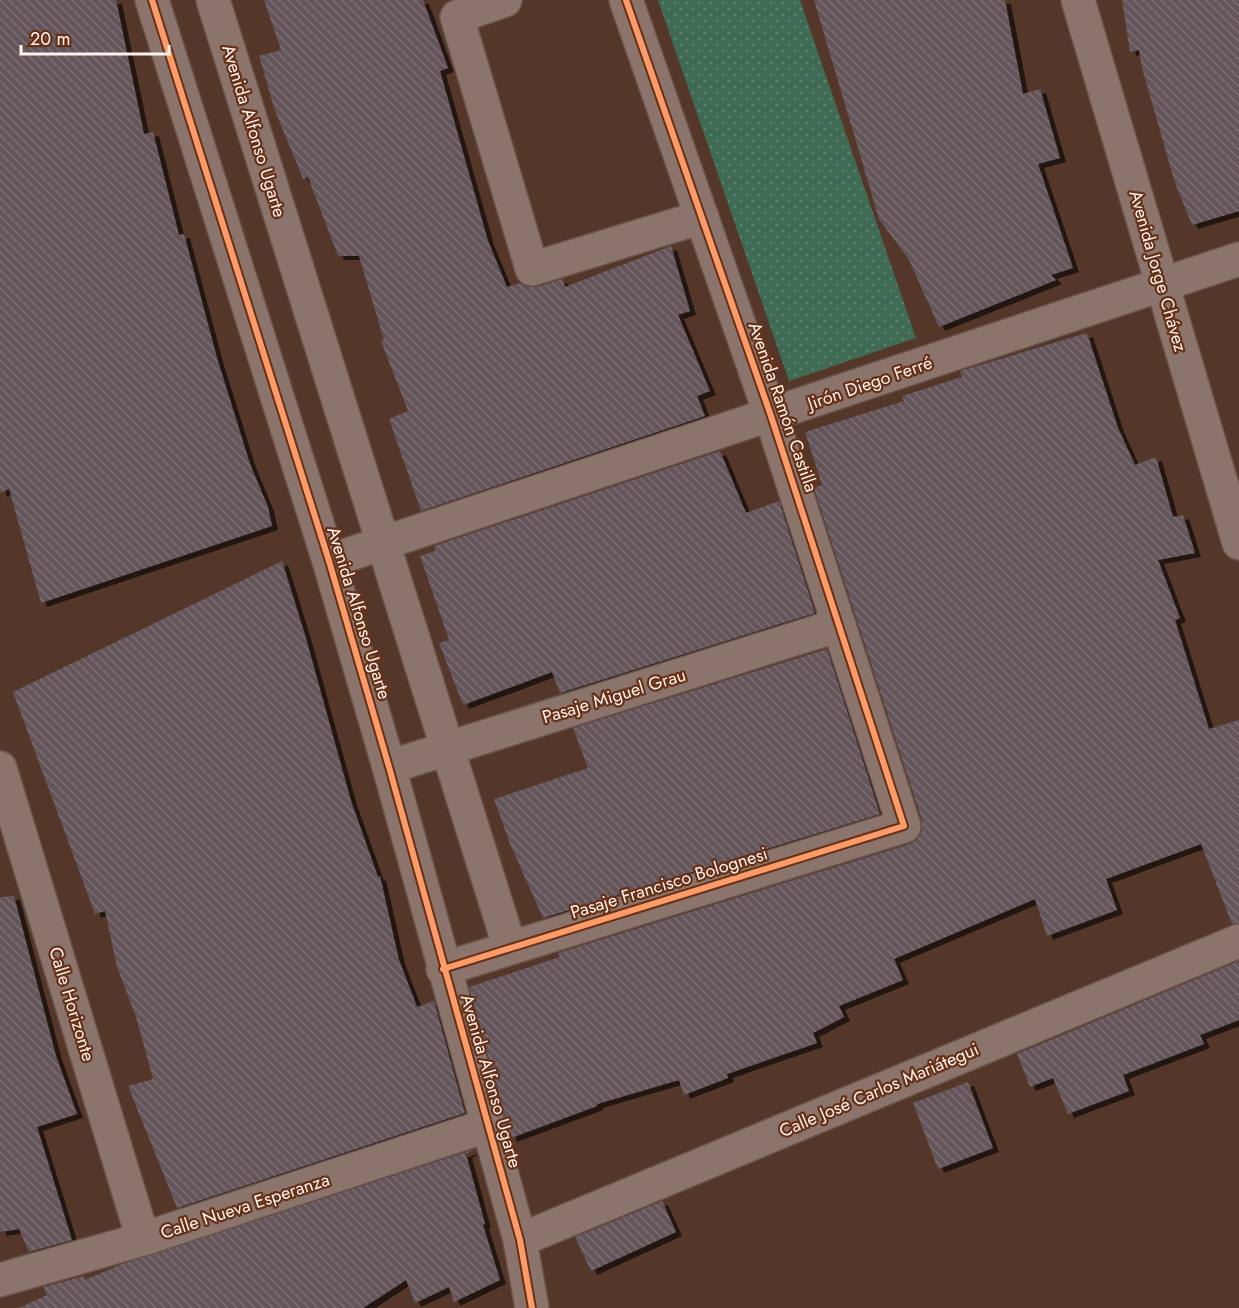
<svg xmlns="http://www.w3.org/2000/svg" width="1239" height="1308" font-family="Jost,sans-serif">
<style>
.park{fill:url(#park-dots)}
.building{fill:url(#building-back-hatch);filter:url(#shadow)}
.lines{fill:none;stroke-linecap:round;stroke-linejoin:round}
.minor-casing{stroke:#685249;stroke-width:36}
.minor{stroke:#8b746b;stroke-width:33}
.cycleway-casing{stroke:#673118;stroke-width:10}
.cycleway{stroke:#fa9b69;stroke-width:6}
.labels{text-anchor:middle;stroke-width:4.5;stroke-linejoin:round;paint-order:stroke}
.street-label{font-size:18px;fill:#fff1eb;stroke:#673118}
</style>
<defs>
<pattern id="park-dots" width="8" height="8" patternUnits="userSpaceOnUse" patternTransform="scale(1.5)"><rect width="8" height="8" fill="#3f6b55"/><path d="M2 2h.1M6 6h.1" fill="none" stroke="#5c816e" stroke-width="1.8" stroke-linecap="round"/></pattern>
<pattern id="building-back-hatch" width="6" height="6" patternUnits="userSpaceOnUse" patternTransform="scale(1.5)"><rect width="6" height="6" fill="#63555a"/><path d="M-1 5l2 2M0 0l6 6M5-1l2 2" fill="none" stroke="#7a6e72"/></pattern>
<filter id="shadow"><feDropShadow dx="6" dy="4" stdDeviation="0" flood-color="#0009"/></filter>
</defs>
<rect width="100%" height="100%" fill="#55372a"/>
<polygon class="park" points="658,0 800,0 916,338 789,381"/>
<g class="building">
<polygon points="0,0 116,0 144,134 153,132 179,235 184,234 217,358 250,464 268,507 272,526 41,603 9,489 0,493"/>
<polygon points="264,0 423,0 448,68 440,71 488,241 507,287 520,283 527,287 537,287 562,279 565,287 671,246 690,311 678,315 710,391 697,396 705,416 421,511 389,419 408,411 381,341 384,340 359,256 338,256 308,177 303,179 275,111 259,56 281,50"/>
<polygon points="814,0 1005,0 1023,94 1040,89 1060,158 1038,164 1073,268 1051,275 1056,280 939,327 909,260 879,219"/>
<polygon points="1122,0 1239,0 1239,211 1192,225 1174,180 1142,68 1139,50 1130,52"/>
<polygon points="1087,333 1118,428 1135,465 1156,457 1173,517 1183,515 1195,553 1158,560 1180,618 1175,620 1209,729 1239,720 1239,923 1232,924 1201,844 1106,879 1117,910 1047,936 1035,899 894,959 903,980 839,1006 844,1017 813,1033 817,1043 727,1074 728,1078 684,1095 679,1080 597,1104 597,1106 511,1138 469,987 560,957 558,953 910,844 917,839 922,831 922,820 814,488 822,485 805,432 904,401 902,396 962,377 960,371"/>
<polygon points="720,451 746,513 779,501 815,613 560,693 552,672 463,705 439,643 449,640 420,556 435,551 434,546"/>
<polygon points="282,561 305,635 351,801 378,877 380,876 399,960 417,1007 434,1001 465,1113 177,1208 128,1086 153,1079 136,1017 117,967 105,911 95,914 13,692"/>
<polygon points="827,649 880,814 543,918 510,844 494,799 588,768 573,728"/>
<polygon points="14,896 56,1056 77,1114 37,1127 72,1240 29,1252 19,1229 0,1232 0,897"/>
<polygon points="1239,961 1239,1020 1200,1035 1204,1044 1123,1075 1129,1091 1068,1114 1053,1078 1030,1087 1017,1054"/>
<polygon points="968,1082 993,1148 938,1169 913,1103"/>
<polygon points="475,1149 466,1154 485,1224 483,1225 500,1280 454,1302 449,1287 415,1303 406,1280 363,1308 19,1308 47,1295 43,1287 84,1276 85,1280 122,1264"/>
<polygon points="662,1201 676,1232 591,1271 575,1237"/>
</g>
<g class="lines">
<g class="minor-casing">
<g id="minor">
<polyline points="152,0 329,561 389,767 520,1240 532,1308"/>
<polyline points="213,0 510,948"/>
<polyline points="505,0 457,17 532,269 702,217"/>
<polyline points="1078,0 1239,543"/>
<polyline points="329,561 1239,259"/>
<polyline points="389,767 839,625"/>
<polyline points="0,768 143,1239"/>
<polyline points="443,969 904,826 771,416 626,0"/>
<polyline points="520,1240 1239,941"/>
<polyline points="0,1280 143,1239 489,1125"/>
</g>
</g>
<use href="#minor" class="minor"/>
<g class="cycleway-casing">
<g id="cycleway">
<polyline points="152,0 329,561 389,767 520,1240 532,1308"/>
<polyline points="443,969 904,826 771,416 626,0"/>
</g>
</g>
<use href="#cycleway" class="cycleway"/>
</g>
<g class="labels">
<g class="street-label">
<text transform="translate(254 131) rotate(73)" y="6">Avenida Alfonso Ugarte</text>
<text transform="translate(1158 271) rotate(74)" y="6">Avenida Jorge Chávez</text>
<text transform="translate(870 383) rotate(-19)" y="6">Jirón Diego Ferré</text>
<text transform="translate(783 407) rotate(71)" y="6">Avenida Ramón Castilla</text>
<text transform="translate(359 613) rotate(73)" y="6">Avenida Alfonso Ugarte</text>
<text transform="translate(614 696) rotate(-17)" y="6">Pasaje Miguel Grau</text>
<text transform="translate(669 883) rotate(-17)" y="6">Pasaje Francisco Bolognesi</text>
<text transform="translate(72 1004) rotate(73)" y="6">Calle Horizonte</text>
<text transform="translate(491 1081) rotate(74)" y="6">Avenida Alfonso Ugarte</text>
<text transform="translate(879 1090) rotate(-23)" y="6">Calle José Carlos Mariátegui</text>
<text transform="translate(245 1206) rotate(-18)" y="6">Calle Nueva Esperanza</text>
</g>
</g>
<path d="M21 45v9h148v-9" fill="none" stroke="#fff1eb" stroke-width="3"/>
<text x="30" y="45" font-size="18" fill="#fff1eb" stroke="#673118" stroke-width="4.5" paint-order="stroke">20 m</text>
</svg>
